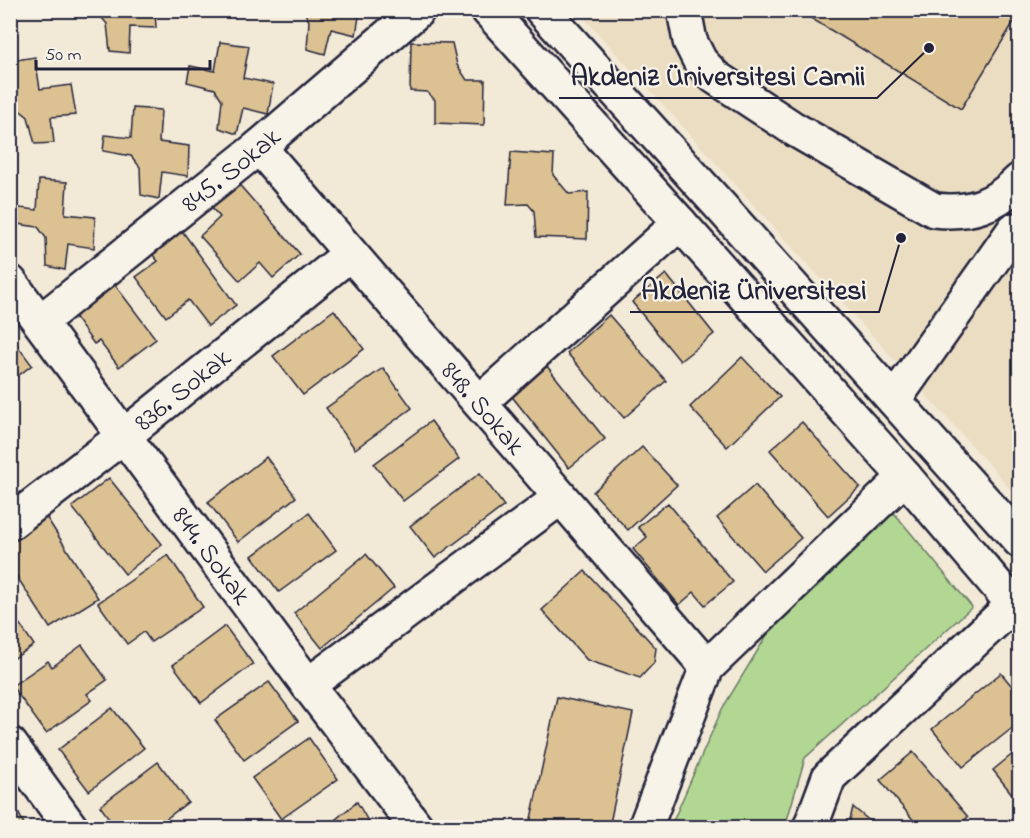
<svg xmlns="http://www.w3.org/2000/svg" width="1030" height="838" font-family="'Indie Flower',sans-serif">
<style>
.built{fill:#ebddc2}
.green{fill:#b2d793;stroke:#6a7c67;stroke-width:1.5}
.building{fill:#dcc292;stroke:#22223b;stroke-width:1.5}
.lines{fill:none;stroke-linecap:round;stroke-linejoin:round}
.minor-casing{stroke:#22223b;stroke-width:38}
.minor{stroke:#f7f3e8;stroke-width:33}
.labels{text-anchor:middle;stroke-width:4.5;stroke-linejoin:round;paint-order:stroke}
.street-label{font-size:27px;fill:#22223b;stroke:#f7f3e8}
.leader{fill:none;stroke:#22223b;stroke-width:2}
.callout-dot{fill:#22223b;stroke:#f7f3e8;stroke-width:2}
.callout-label{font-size:28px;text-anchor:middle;font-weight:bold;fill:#22223b;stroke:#f7f3e8;stroke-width:4.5;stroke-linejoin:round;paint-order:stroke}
</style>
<rect width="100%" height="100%" fill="#f2e9d7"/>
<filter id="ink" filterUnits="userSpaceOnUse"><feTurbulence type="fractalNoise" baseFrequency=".0167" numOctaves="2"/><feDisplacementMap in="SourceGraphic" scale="12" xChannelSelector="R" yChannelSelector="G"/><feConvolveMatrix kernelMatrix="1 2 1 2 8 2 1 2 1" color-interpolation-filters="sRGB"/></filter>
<g filter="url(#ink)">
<polygon class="built" points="578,11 1019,11 1019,500 995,471"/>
<polygon class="green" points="890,508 972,607 805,758 785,827 670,828 722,709 781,612"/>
<g class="building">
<polygon points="69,10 155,10 156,28 130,27 129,53 110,51 107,24 98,13"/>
<polygon points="303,10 360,10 356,35 331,29 325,54 307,49 309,21"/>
<polygon points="813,10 1020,10 1020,12 961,109 809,17"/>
<polygon points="220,42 249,46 243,78 273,84 268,114 243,108 237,134 219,128 222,100 215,89 187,82 190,66 215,71"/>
<polygon points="411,42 452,43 457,65 467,80 485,80 484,125 435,123 435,100 427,92 410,91"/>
<polygon points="35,57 40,89 71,85 76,115 51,117 54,143 35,144 28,117 17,108 10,109 10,92 12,92 10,61"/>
<polygon points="133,108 161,110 159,142 189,146 188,176 162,172 159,199 141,195 140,167 131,156 103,151 105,135 131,138"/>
<polygon points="511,152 554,155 553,175 569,194 588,192 587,239 536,237 534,211 528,204 507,205"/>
<polygon points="39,180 67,182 65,214 95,217 94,248 68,244 65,270 47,266 46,238 38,227 10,223 11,207 37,210"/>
<polygon points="236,181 300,254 273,278 260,263 240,281 200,236 220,217 209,205"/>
<polygon points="177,224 236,305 208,326 188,300 166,317 136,277 158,261 146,247"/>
<polygon points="666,274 714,334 680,361 632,302"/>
<polygon points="112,281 156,339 119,367 99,341 94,344 71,312"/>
<polygon points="334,310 364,349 303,395 273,356"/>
<polygon points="609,315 666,381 624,418 567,353"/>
<polygon points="10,336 32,365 10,382"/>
<polygon points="742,357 780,397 727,447 690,407"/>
<polygon points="542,360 605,439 569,468 506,389"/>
<polygon points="383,368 412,408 355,449 326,408"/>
<polygon points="431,421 459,459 403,501 374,464"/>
<polygon points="802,422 860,487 828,516 770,450"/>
<polygon points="642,447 677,485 628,530 593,492"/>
<polygon points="266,457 296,497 238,542 208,502"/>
<polygon points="480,473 504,506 435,558 410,526"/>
<polygon points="109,478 162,544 125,574 72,507"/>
<polygon points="755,485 801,538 763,571 717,518"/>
<polygon points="668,503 733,582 705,605 694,592 679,605 633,549 647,537 638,527"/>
<polygon points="309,513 336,550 279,592 252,556"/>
<polygon points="45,515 98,598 50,628 10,566 10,537"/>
<polygon points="366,554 394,588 322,648 294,613"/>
<polygon points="168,555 203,607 151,642 144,632 127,644 98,603"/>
<polygon points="585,571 656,648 654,663 640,678 587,660 542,610"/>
<polygon points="10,610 34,645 10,661"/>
<polygon points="225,626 253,664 201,703 173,665"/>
<polygon points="82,645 107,680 87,694 92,700 46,733 12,686 48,661 52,667"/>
<polygon points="1001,673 1020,696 1020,722 963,767 932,729"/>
<polygon points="269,682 298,721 244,760 215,720"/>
<polygon points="557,697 633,713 609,828 529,828"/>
<polygon points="112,708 144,748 89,791 58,750"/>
<polygon points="309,738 338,779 281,819 252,778"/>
<polygon points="1020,748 1020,804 993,770"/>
<polygon points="913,752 968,817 955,828 920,828 880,780"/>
<polygon points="158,762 188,802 154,828 116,828 100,806"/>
<polygon points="357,802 372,828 325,828"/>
<polygon points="14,804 26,828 10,828 10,806"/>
<polygon points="853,807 878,828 848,828"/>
</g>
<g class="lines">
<g class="minor-casing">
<g id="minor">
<polyline points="488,10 680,223 905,477 1020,612"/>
<polyline points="542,10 721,207 1020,541"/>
<path d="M684,10L690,41L700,61L715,77L794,129L934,210C970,214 994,206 1020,180"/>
<path id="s1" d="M259,147L707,667"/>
<path id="s2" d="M10,282L308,685L417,828"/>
<path id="s3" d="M40,322L259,147L418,10"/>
<polyline points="894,400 1014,230"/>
<polyline points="480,402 680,223"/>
<path id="s4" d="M10,523L125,435L350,254"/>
<polyline points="308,685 560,498"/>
<polyline points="10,744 71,828"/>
<polyline points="645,828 707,667 905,477"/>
<polyline points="810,828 829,777 1013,605"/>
</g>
</g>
<use href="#minor" class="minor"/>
</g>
</g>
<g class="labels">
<g class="street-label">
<text dy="9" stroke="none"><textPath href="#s3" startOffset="244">845. Sokak</textPath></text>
<text dy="9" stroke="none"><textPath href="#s4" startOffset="218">836. Sokak</textPath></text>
<text dy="9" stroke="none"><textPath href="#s1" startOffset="344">848. Sokak</textPath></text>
<text dy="9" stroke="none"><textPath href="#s2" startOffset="340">844. Sokak</textPath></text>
</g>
</g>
<path class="leader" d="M929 48L877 98H559M901 238L879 312H630"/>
<g class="callout-dot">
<circle cx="929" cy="48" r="6"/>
<circle cx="901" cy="238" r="6"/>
</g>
<g class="callout-label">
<text x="718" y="85">Akdeniz Üniversitesi Camii</text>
<text x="754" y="299">Akdeniz Üniversitesi</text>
</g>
<rect width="1030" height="838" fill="none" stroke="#f7f3e8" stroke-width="36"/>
<rect x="18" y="18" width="994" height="802" fill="none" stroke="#22223b" stroke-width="2" filter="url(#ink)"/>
<path d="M36 60v9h174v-9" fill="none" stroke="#22223b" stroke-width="3"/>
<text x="45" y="60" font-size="18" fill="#22223b" stroke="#f7f3e8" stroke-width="4.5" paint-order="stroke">50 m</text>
</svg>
